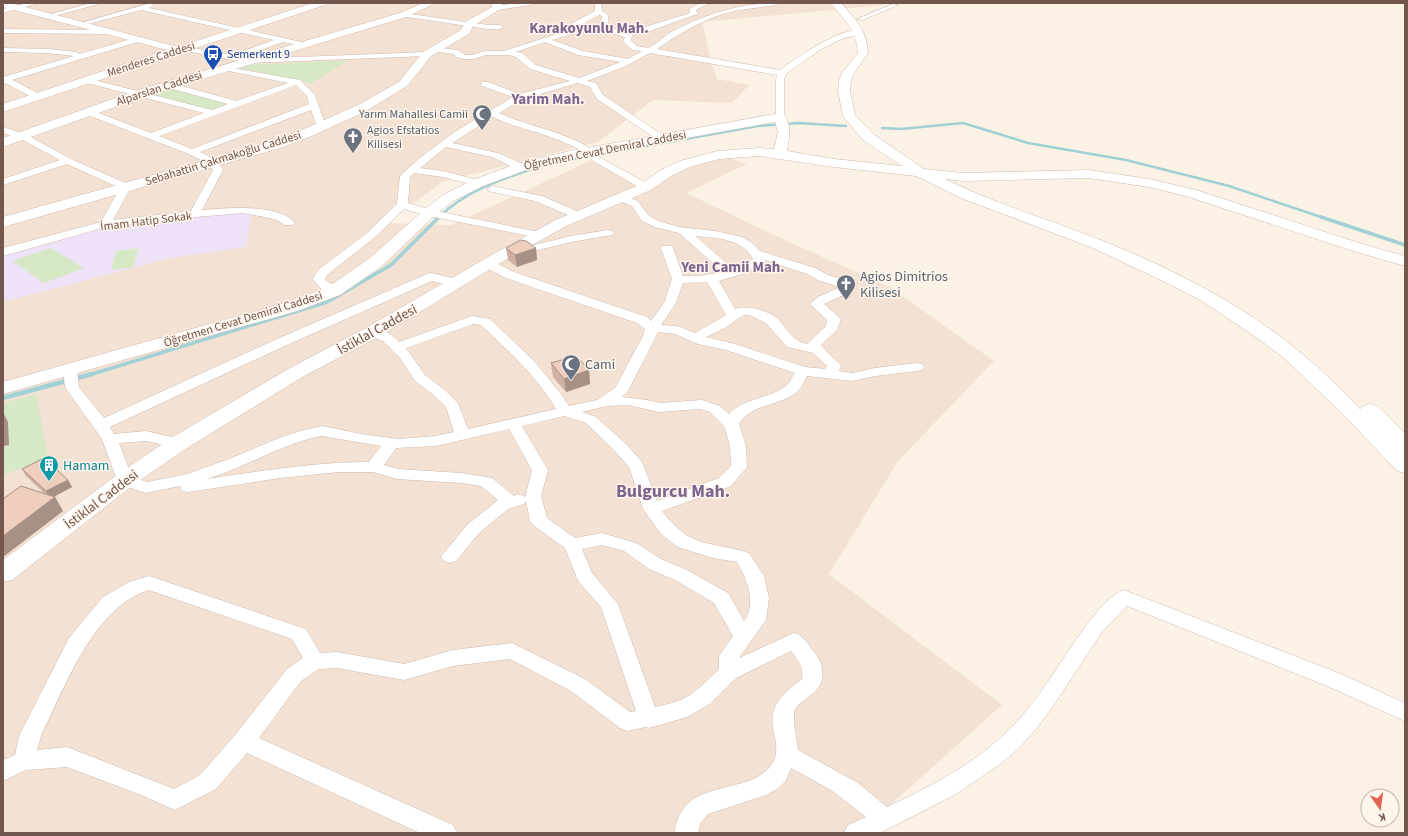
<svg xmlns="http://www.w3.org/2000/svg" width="1408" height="836" font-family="'Source Sans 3',sans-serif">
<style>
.residential{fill:#f3e2d4}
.education{fill:#eee2f8}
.green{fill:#d6e8c4}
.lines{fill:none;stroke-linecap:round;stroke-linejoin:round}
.stream-far2{stroke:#a1d1d5;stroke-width:2.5}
.stream-far1{stroke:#a1d1d5;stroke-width:3.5}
.stream{stroke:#a1d1d5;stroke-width:4.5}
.street-casing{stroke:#cebaaf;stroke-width:1}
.secondary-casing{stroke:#d1baad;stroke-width:1}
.street{fill:#fff;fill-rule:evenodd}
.secondary{fill:#fff;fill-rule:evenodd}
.wall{fill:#ceb1a3}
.shaded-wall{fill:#a79085}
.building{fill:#efcebe;stroke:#a79085}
.labels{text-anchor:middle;stroke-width:3;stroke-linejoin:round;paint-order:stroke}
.far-transit-label{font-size:12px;fill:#164399;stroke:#fef5ec;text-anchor:start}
.far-street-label{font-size:12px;fill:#73564c;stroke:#fef5ec}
.far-worship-label{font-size:12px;fill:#5b616d;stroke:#fef5ec;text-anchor:end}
.worship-label{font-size:14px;fill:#5b616d;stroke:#fef5ec;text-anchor:start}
.street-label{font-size:14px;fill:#73564c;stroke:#fef5ec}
.culture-label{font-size:14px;fill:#0d838f;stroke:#fef5ec;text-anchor:start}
.far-district-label{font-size:15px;font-weight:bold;fill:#7d638f;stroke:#fef5ec}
.district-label{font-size:18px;font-weight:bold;fill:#7d638f;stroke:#fef5ec}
</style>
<rect width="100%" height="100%" fill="#fbf1e5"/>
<polygon class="residential" points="3,3 883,3 884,5 702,22 711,61 717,79 749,85 732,103 653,100 598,142 442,182 387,223 451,225 596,158 653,188 694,163 724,157 747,164 686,193 791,243 890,287 994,361 898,461 829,574 1002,705 859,833 3,833"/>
<polygon class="education" points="240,209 251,215 246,247 170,258 3,302 3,254 112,224"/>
<g class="green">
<polygon points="349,60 310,84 303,81 235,67 248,65"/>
<polygon points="166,87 226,104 209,111 148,93"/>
<polygon points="51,248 84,268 44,283 12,261"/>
<polygon points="138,248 134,267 111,270 116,251"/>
<polygon points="36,394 48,458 3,475 3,403"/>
</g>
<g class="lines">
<g class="stream-far2">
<polyline points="882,128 901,129 963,123 1028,143 1126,160 1229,186 1324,218"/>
<polyline points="552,163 758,126 799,123 846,126"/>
<path d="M438,218C466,190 505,178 541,166"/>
</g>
<g class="stream-far1">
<polyline points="1321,217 1405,245"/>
<polyline points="89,375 327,302 391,265 439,217"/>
</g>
<polyline class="stream" points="3,398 92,374"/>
<g class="street-casing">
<g id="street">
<polygon points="28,3 39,3 3,13 3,9"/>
<polygon points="91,3 102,3 47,18 44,16"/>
<polygon points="151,3 154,5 149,8 306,43 310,45 306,47 283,42 242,57 249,59 427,52 431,54 427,56 249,63 182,50 178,48 182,46 232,55 274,40 141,10 88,24 84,22"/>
<polygon points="517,3 533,3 530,5 497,10 494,8 497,6"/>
<path d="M595,3H601L602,11L608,15L609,27L624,32L645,27L690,13L689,11C695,3 702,3 711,3L697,9L696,11L698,13L697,14L650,31L632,35L631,41L637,46L648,48C657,44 663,37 671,32C707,14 739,3 780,3L777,5C765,7 752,8 740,10C710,15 681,32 657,49L780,70C793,60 848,21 863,33L842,39L821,49L786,74L784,80V117L780,120L776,117V80L777,75L650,53L626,66L587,81L596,83L603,95L664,136L666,138L664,140H658L597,99L590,87L578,83L523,99L499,113C525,126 583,135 599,157L650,185L651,187L650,189H642L593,161C577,139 519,130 493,117L452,143L498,153L525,165L526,167L525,169H517L492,157L446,147L420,168L443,171L482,181L483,183L478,186L443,177L414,173L410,177L408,203L431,210L544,233L546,235L544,237L540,238L429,216L404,209L375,237L327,275L325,279C329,285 336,285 340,291L338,294C327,297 319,288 313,279L318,270L367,233L397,204L400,176L421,157L456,131L513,97L482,86L481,84L482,82H488L520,94L570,81L530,69L516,57L510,55H486L473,59H464L455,57L454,54L432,51V47L458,50L465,55H472L485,51H504L566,31L569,25L595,11ZM599,15L602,16V30L625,37L623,41L632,50L642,51L628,59L583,51L552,40L572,34L575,28ZM545,42L578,55L621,62L579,78L536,65L522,53L515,52Z"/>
<polygon points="893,4 898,5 863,20 857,19"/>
<polygon points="403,13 488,25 500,25 504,27 500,29 488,29 401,16 400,15"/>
<polygon points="3,29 109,30 113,32 109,34 3,33"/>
<polygon points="138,37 141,37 141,41 12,80 36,92 37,94 36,96 30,96 3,82 3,77 74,56 48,53 3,52 3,48 48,49 76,52 80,54"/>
<path d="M221,66L300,80L315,95L326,127L324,129H318L311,110L200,152L216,160L223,170L202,210C225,208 280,203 295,223L293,225H285L275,219L243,213L195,217L106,227L3,256V248L101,222L120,188L67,164L3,185V179L60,160L19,138L3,133V127L25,134L71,159L130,185L131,187L113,220L191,211L213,170L209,164L189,154L85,114L84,112L85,110H91L151,133L204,113L83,82L82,80L86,78L212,110L228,104L165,87L164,85L168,82L236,101L288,83L224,70H221ZM296,85L307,96L309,104L192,149L159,136Z"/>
<polygon points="492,186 542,196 581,213 582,215 577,218 573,217 535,201 488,191 487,189"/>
<path d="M622,195L638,201L648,215L658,221L679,227L715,231L742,237L751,242L760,251L815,268L828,275L842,279L850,287L848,293L824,304L841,319L837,330L821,345L826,351L841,365L839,371L852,373L875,368L917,363L922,364L924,367L922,370L917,371L875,376L852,381L807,376C804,381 802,388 797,392C780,406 750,404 739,424L746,446L747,467L731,486L662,511C692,550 708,540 749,553L764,576L769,598L766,620L739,658L794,633C804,636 808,644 814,652C819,658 821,662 822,669C826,693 804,695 794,711V723L798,750L858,783L887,807C936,784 986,758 1022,716C1047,687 1066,652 1089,622C1098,610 1110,595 1124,590L1341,674L1405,703V721L1327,686L1127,606L1102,632L1056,702L1036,729L1018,749L999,765L956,794L880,833H844L848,825L866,817L831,790L791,768L785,782L777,789L766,795L708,814L700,824L698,833H674C682,792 708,793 742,783C752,780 762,776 769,768C786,748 767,731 774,710C778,696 792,687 802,679C804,667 798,660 791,651L736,678L710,704L687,717L649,728L646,727L627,731L620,728L571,691L510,659L453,666L404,680L337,668L319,669L301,681L259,738L453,825L457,833H420L247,753L216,789L175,810L141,795L67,767L26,770L3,781V760L15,755L19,736L69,638L103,597L129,582L149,576L306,629L320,653L337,652L404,664L453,650L512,643L585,679L630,712L636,711L601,607L578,581L565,548L533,525L530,521L526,501L524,504L508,509L479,533L456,561L450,563L444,561L441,557L444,553L467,525L498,500L481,486L462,483L397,479L373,472H339L280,478L188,492L182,491L180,486L146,493L119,484L117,480L102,439L65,387L63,370L65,367L70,366L75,367L77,370L79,387L104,418L277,339L427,274L431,273L461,280L463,283L461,286L457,287L432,281L287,345L110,427L114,434L146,431L184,440L187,443L184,446L179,448L146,441L119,443L132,477L147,482L187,474L229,459L279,438L300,431L322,426L361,434L399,439L436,436L454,432L446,407L436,397L415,381L400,358L383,341L368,335L366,332L368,329C379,326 392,334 399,342L472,316L490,319L534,361L561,394L569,406L597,400L615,388L643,336L645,329L637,323L506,278L484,267L482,264L484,261H492L514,272L647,317L651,321L664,303L672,279L661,248L663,246H671L673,248L683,276H699L723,272L679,233L655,227L642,221L632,206L618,200L617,198L618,196ZM695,236C716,238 742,238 753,259L733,269ZM765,260L807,274L820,281L834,285L838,288L818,297L810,304L827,320L826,326L807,344C792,341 787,328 777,318C767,310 747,305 735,309L719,281L745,273ZM707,282L726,315L695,333L677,326L661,325L676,303L683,283ZM743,315H749L766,323L787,347L813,353L827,366L825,369L805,367L735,344L706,337L725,328ZM473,324L481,325C508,351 537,376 556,409L468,429L458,403L446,391L425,375L406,348ZM658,332L675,334L698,344L726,350L795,373C792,377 790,383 786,386C770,398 741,399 729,414L720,406L702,400L660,403L647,400L622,397L628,391ZM628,405L659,412L700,409L710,412L724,426L730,446L731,466L719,478L657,501L642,462L626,444L596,417L582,412L607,406ZM564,416L586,423L614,450L629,467L643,509L661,534L678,547L713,558L737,562C747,578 757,604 744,621L728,593L687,570L661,559L636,543L602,533L575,538L547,518L541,496L548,470L522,426ZM509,429L532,470L525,498L524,496L518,494L514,496L492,478L462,473L398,469L384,465L396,448L436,446ZM322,436L381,446L369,462C315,462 261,471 207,479C218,475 230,471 241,466C268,455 293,441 322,436ZM602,545L624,551L649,569L675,580L714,603L733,636L719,656V669C696,692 688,701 655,707L618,604L592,573L582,549ZM149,590L292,639L303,658L287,669L236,734L200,775L174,789L67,747L37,750L41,736C64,689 94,606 149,590Z"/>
<polygon points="608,230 612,231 614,233 612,235 571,242 530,252 512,249 510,247 512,245 516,244 530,246 571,236"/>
</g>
</g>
<g class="secondary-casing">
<g id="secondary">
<polygon points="3,3 10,3 178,47 313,3 327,3 325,5 3,112 3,104 167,50 3,7"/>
<polygon points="423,3 436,3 406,17 143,97 3,147 3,138 135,91 400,13"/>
<polygon points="492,3 502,3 502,8 473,26 469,34 431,56 407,86 366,111 312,136 280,148 3,227 3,217 270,142 302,130 358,105 399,82 423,52 461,30 465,22 492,7"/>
<path d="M831,3H841C856,21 866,28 868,53L854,73L851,81L850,91L855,115L873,134L924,169L963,173L1089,170L1149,179L1196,190L1362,244L1405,256V266L1350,250L1186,196L1149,187L1089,178L963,181L945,179C996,204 1050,220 1103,241C1169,267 1241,304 1296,349C1319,367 1340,388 1360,409L1363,406L1370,404L1377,406L1405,433V452L1403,451L1405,453V473L1397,471L1343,414L1283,357L1260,340L1202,301L1163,281L1093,248L961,198L916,176L834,167L759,156L719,159L690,167L671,176L651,190L566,226L507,259L380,336L304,376L187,448L133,485L12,580L3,582V560L117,475L171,438L290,368L366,328L495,253L556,220L641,184L661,170L680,161L718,151L759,148L774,149L778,132L775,122L570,159L526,170L483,186L453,201L434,216L382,266L340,295L297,311L3,394V382L285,303L328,287L370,258L424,210L443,195L473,180L516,164L570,151L780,113L784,114C792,126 789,138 787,151L834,159L902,166L863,140L843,116L838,91L839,81L842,73L858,53C856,27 845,22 831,3Z"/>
</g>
</g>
<use href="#street" class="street"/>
<use href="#secondary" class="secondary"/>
</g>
<g class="wall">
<polygon points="506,248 536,248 537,260 517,267 508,260"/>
<polygon points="551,363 589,370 590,384 566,392 553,377"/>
<polygon points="22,469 68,480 72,487 54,496 55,497 63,511 3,557 3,499 44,493 26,476"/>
</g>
<g class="shaded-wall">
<polygon points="536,248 537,260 517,267 515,255"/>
<polygon points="589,370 590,384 566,392 564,379"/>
<polygon points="3,412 8,422 9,445 3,446"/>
<polygon points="68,480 72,487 50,499 46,491"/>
<polygon points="55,497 63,511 3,557 3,536"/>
</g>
<g class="building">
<polygon points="521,240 526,241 536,248 515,255 506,248"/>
<polygon points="576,356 589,370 564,379 551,363"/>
<polygon points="44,458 68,480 46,491 22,469"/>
<polygon points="21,486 55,497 3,536 3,499"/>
</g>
<defs>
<g id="bus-pin" transform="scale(1)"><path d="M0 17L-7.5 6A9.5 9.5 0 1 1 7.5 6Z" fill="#1a4fb4" stroke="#fef5ec"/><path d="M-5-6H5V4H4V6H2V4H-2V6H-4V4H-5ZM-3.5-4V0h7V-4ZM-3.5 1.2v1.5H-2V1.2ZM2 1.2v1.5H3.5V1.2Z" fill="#fff"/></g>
<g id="mosque-pin" transform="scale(1)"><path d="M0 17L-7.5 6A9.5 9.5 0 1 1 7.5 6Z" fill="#6b7280" stroke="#fef5ec"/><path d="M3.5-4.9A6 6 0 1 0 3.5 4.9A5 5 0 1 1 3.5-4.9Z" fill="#fff"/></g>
<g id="church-pin" transform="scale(1)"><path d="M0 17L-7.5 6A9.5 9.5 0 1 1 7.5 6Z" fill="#6b7280" stroke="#fef5ec"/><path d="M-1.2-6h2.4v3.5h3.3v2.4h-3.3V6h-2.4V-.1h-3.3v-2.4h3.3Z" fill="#fff"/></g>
<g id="building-pin" transform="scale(1)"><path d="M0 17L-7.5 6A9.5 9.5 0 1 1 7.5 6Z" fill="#0f9aa8" stroke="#fef5ec"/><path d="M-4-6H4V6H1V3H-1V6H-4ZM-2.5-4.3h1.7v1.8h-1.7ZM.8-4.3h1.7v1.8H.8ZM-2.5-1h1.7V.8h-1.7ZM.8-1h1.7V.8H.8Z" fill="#fff"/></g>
</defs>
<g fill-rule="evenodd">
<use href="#bus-pin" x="213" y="54"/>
<use href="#mosque-pin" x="482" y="114"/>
<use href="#church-pin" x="353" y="137"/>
<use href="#church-pin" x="846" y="284"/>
<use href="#mosque-pin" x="571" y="364"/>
<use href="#building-pin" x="49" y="465"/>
</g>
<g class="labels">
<g class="far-transit-label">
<text x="227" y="58">Semerkent 9</text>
</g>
<g class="far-street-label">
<text transform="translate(151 59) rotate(-18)" y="4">Menderes Caddesi</text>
<text transform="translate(159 88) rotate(-18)" y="4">Alparslan Caddesi</text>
<text transform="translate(605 150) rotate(-11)" y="4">Öğretmen Cevat Demiral Caddesi</text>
<text transform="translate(223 158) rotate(-17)" y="4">Sebahattin Çakmakoğlu Caddesi</text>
<text transform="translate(146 221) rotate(-7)" y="4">İmam Hatip Sokak</text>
<text transform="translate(243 319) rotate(-17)" y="4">Öğretmen Cevat Demiral Caddesi</text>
</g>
<g class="far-worship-label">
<text x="468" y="118">Yarım Mahallesi Camii</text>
<text x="367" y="134" text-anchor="start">Agios Efstatios<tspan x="367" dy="14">Kilisesi</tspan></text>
</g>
<g class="worship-label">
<text x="860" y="281">Agios Dimitrios<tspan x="860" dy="16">Kilisesi</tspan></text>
<text x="585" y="369">Cami</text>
</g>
<g class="street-label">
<text transform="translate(377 329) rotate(-29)" y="5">İstiklal Caddesi</text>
<text transform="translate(101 499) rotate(-37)" y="5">İstiklal Caddesi</text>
</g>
<g class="culture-label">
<text x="63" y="470">Hamam</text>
</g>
<g class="far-district-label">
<text x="589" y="33">Karakoyunlu Mah.</text>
<text x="548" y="104">Yarim Mah.</text>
<text x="733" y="272">Yeni Camii Mah.</text>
</g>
<g class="district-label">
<text x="673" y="497">Bulgurcu Mah.</text>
</g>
</g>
<rect width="1408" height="836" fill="none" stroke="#73564c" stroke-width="8"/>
<g transform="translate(1380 808) rotate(166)"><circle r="19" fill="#fef5ec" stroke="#c6b5ac"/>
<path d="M0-3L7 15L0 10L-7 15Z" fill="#df6550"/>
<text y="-6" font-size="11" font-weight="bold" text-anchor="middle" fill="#73564c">K</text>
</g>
</svg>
